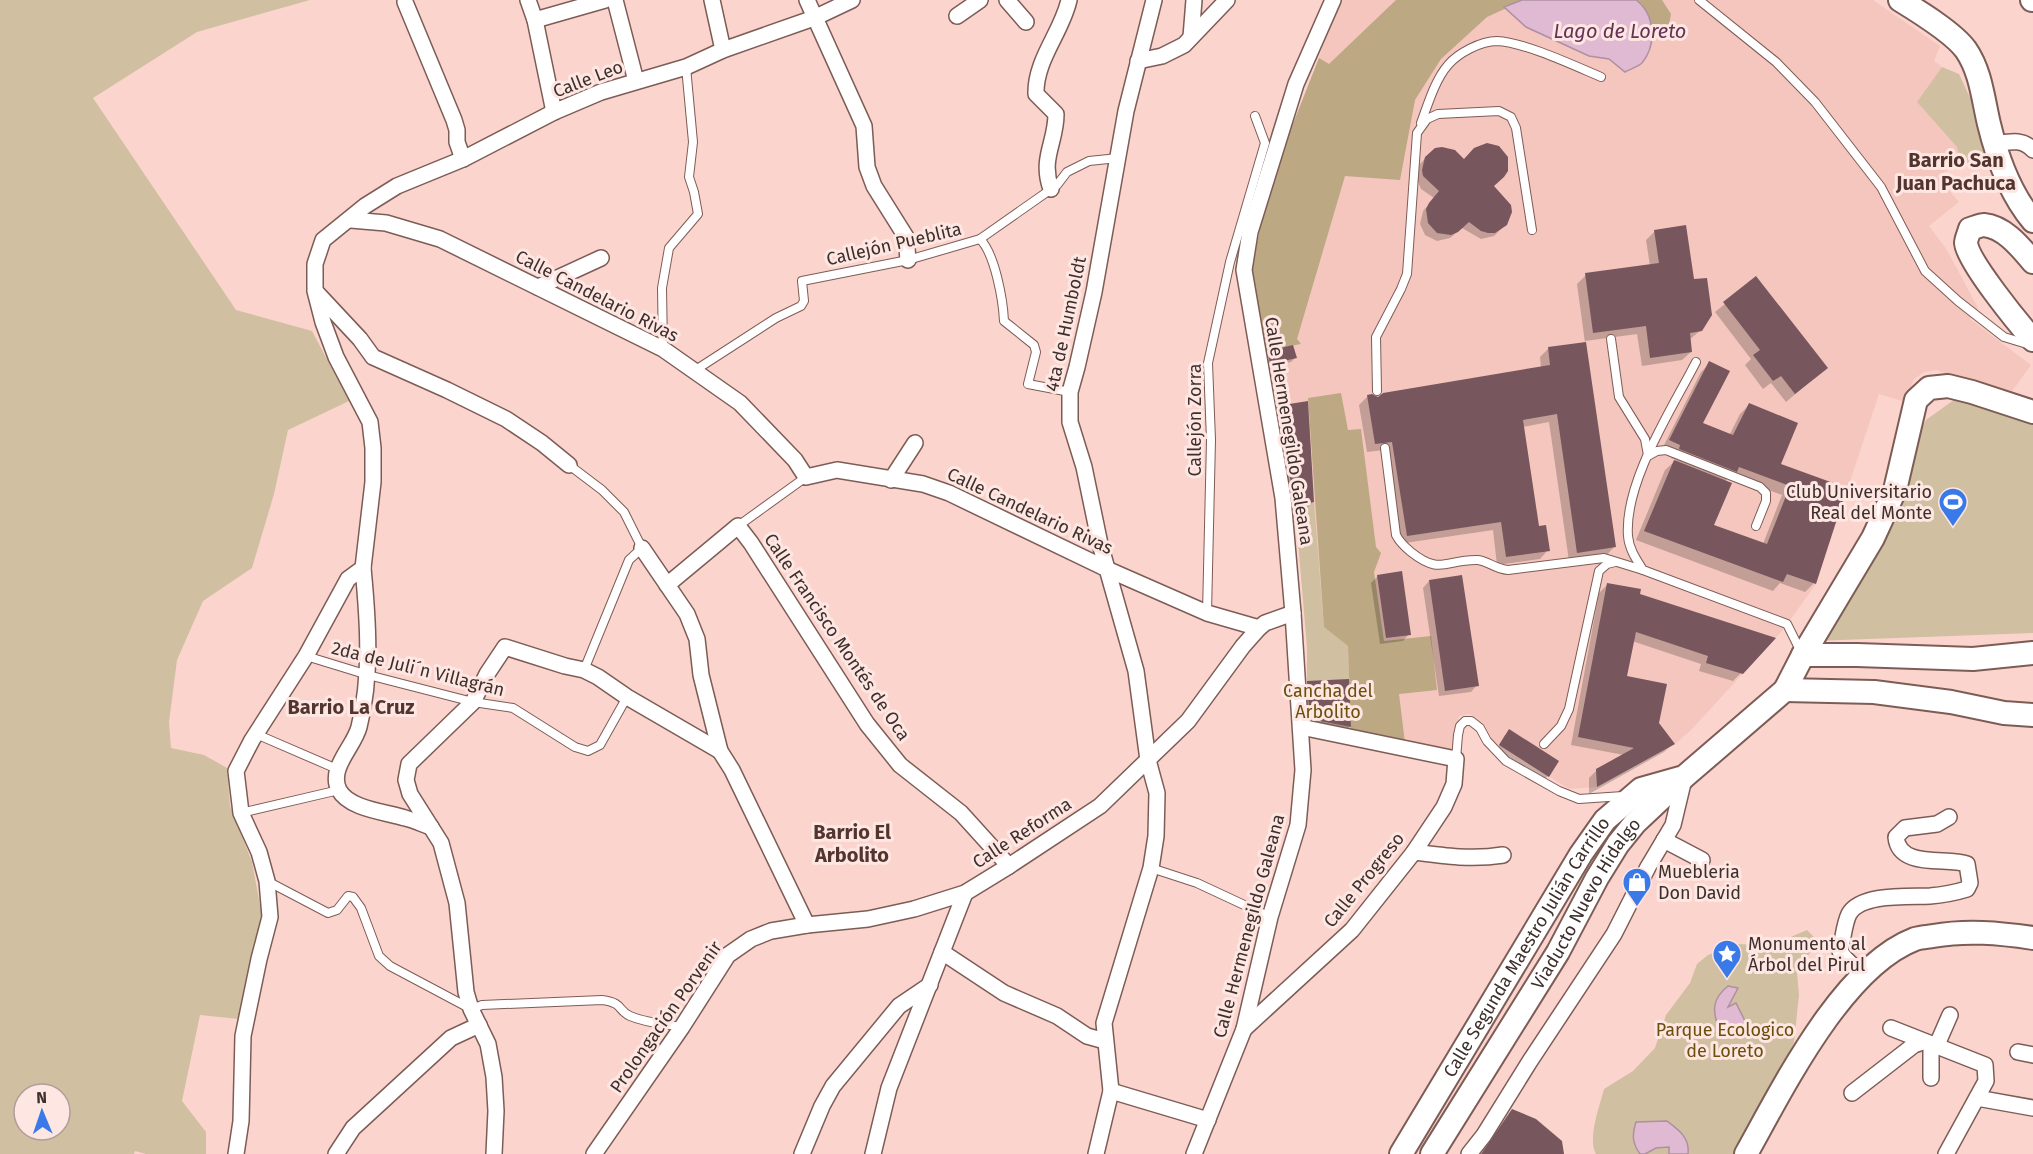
<svg xmlns="http://www.w3.org/2000/svg" width="2033" height="1154" font-family="'Fira Sans',sans-serif">
<style>
.built{fill:#f4c6bd}
.green{fill:#d0bfa0;fill-rule:evenodd}
.forest{fill:#bca882}
.water{fill:#e0b9d3;stroke:#af90a1;stroke-width:1.5}
.shadow{fill:#0003;fill-rule:evenodd}
.building{fill:#77565d}
.lines{fill:none;stroke-linecap:round;stroke-linejoin:round}
.lane-casing{stroke:#7d5c56;stroke-width:10}
.street-casing{stroke:#7d5c56;stroke-width:18}
.secondary-casing{stroke:#7d5c56;stroke-width:26}
.lane{stroke:#fff;stroke-width:8}
.street{stroke:#fff;stroke-width:15}
.secondary{stroke:#fff;stroke-width:22}
.labels{text-anchor:middle;stroke-width:6;stroke-linejoin:round;paint-order:stroke}
.street-label{font-size:18px;fill:#3d2f2c;stroke:#fee6e2}
.poi-label{font-size:18px;fill:#3d2f2c;stroke:#fee6e2;text-anchor:start}
.park-label{font-size:18px;fill:#6b4f0c;stroke:#fee6e2}
.water-label{font-size:20px;font-style:italic;fill:#633255;stroke:#fee6e2}
.neighbourhood-label{font-size:20px;font-weight:bold;fill:#52352f;stroke:#fee6e2}
</style>
<rect width="100%" height="100%" fill="#fbd5cd"/>
<polygon class="built" points="1341,0 1873,0 1940,46 1934,61 1942,67 1917,102 1957,147 1961,163 1937,176 1959,202 1929,226 1947,250 1978,308 1970,319 2031,365 2008,397 1937,370 1924,372 1914,379 1905,402 1879,394 1816,584 1782,631 1691,730 1675,744 1597,787 1569,789 1493,741 1484,724 1470,714 1459,716 1451,753 1351,731 1324,627 1314,503 1295,505 1265,351 1289,134"/>
<g class="green">
<path d="M0,0H310L197,32L93,98L236,310L312,331L349,401L288,430L274,494L252,568L203,601L177,660L169,722L171,748L204,755L227,768L230,806L252,862L262,916L239,1019L200,1015L182,1101L206,1132V1154H146L135,1151L134,1154H0ZM24,1094H60V1130H24Z"/>
<polygon points="1942,67 1959,74 1979,117 1983,150 1988,165 1961,163 1957,147 1917,102"/>
<polygon points="1958,397 2033,421 2033,633 1814,641 1926,420"/>
<polygon points="1314,502 1324,627 1348,646 1351,731 1307,721 1307,648 1295,505"/>
<path d="M1807,930L1818,941L1797,972L1799,995L1794,1042L1785,1064L1770,1084L1763,1102L1749,1122L1746,1151L1744,1154H1596C1587,1139 1600,1105 1604,1089L1633,1071L1655,1048L1666,1015L1690,983L1697,964L1708,955L1737,944L1759,945L1781,941Z"/>
</g>
<g class="forest">
<polygon points="1396,0 1524,0 1487,17 1441,59 1415,100 1400,180 1345,176 1297,339 1301,344 1265,351 1252,267 1264,209 1289,134 1319,58 1329,64"/>
<polygon points="1636,0 1662,0 1671,14 1668,30 1653,30 1642,4"/>
<polygon points="1341,393 1348,430 1361,429 1376,547 1381,553 1374,572 1384,641 1431,636 1437,690 1399,694 1405,743 1351,731 1348,646 1324,627 1308,398"/>
</g>
<g class="water">
<path d="M1522,0H1636C1655,14 1657,45 1642,63C1638,67 1630,69 1625,72L1609,59L1589,56L1526,27L1504,7Z"/>
<path d="M1728,986L1738,988L1728,1007L1736,1003L1746,1023L1737,1033L1719,1030C1712,1010 1712,999 1728,986Z"/>
<path d="M1667,1121C1679,1130 1690,1138 1688,1154H1669V1147L1656,1148L1645,1154H1640C1632,1143 1632,1135 1636,1122Z"/>
</g>
<g class="shadow">
<polygon points="1430,153 1492,186 1506,224 1494,236 1481,239 1462,228 1450,238 1437,241 1425,235 1420,224 1423,211 1434,198 1421,189 1416,177 1419,165"/>
<polygon points="1655,231 1701,330 1689,340 1691,352 1682,360 1642,366 1637,334 1585,341 1614,547 1606,556 1569,561 1549,422 1522,427 1537,527 1548,550 1540,559 1497,565 1493,530 1398,544 1384,450 1367,452 1359,405 1367,397 1378,399 1541,368 1540,357 1548,349 1585,343 1577,284 1586,275 1650,266 1646,240"/>
<polygon points="1756,279 1826,368 1786,402 1771,383 1763,389 1745,365 1751,359 1715,312"/>
<polygon points="1268,352 1295,358 1291,362 1266,367 1264,356"/>
<path d="M1710,363L1701,424L1729,436L1740,414L1749,405L1779,465L1845,489L1814,583L1805,592L1780,583L1773,591L1636,540L1665,470L1676,460L1671,458L1673,454L1662,449L1701,372ZM1731,476L1782,495L1763,544L1712,526L1725,481Z"/>
<polygon points="1278,407 1313,502 1307,508 1289,510 1272,413"/>
<polygon points="1378,576 1409,634 1403,641 1380,644 1371,583"/>
<polygon points="1429,581 1477,685 1471,692 1439,696 1423,588"/>
<polygon points="1607,585 1638,595 1741,673 1733,681 1699,671 1701,664 1632,641 1626,678 1673,744 1664,752 1589,794 1589,778 1597,770 1624,755 1571,745 1599,593"/>
<polygon points="1347,681 1349,727 1348,728 1308,720 1306,684"/>
<polygon points="1505,735 1548,776 1544,780 1496,750"/>
</g>
<g class="building">
<polygon points="1487,143 1499,146 1508,157 1508,171 1504,177 1494,186 1511,205 1512,212 1507,225 1495,233 1488,233 1481,231 1469,222 1458,232 1451,235 1437,233 1428,223 1426,209 1429,203 1439,191 1423,176 1422,170 1425,157 1435,148 1442,147 1455,150 1464,159 1474,148"/>
<polygon points="1686,225 1694,279 1707,278 1712,315 1702,331 1690,333 1692,352 1650,358 1646,326 1593,333 1585,273 1659,263 1654,230"/>
<polygon points="1756,276 1828,368 1795,394 1781,376 1773,381 1753,355 1760,350 1723,302"/>
<polygon points="1586,342 1616,547 1577,553 1557,414 1523,420 1539,526 1546,525 1550,551 1506,557 1501,522 1407,536 1392,442 1375,444 1367,395 1372,394 1378,397 1383,393 1550,365 1548,347"/>
<polygon points="1293,345 1297,358 1270,364 1268,351"/>
<polygon points="1709,361 1730,371 1703,423 1733,435 1749,403 1798,423 1781,464 1847,488 1816,584 1787,574 1783,582 1644,531 1674,460 1732,483 1714,525 1767,544 1790,486 1739,467 1737,472 1679,449 1680,445 1669,440"/>
<polygon points="1308,401 1314,502 1295,505 1277,406"/>
<polygon points="1402,571 1411,635 1386,638 1377,575"/>
<polygon points="1462,575 1479,686 1445,691 1429,580"/>
<polygon points="1607,583 1641,589 1640,594 1776,638 1743,674 1706,663 1708,656 1636,632 1627,676 1667,684 1659,723 1675,744 1597,787 1596,769 1634,748 1578,737"/>
<polygon points="1349,679 1351,727 1310,719 1307,681"/>
<polygon points="1509,729 1559,761 1549,777 1499,745"/>
<polygon points="1512,1109 1536,1119 1562,1141 1564,1154 1481,1154"/>
</g>
<g class="lines">
<g class="lane-casing">
<g id="lane">
<polyline points="1699,0 1776,62 1815,102 1881,187 1925,271 1958,301 2004,337 2027,344"/>
<path d="M1421,123C1428,104 1435,80 1448,65C1458,53 1481,41 1497,41C1524,42 1575,66 1601,77"/>
<path d="M980,239C995,254 1003,300 1004,321L1034,345L1036,352L1028,384L1070,392"/>
<polyline points="1611,339 1619,397 1645,439 1648,455"/>
<polyline points="663,349 662,288 669,248 698,214 694,192 689,177 693,142 686,67"/>
<path d="M1696,362C1672,409 1624,482 1628,536C1629,549 1636,559 1643,570L1787,624L1801,652"/>
<polyline points="694,371 776,318 801,306 804,301 802,281 908,260 980,239 1057,185 1067,172 1089,161 1118,158"/>
<polyline points="1377,391 1376,337 1401,289 1407,274 1417,133 1427,119 1438,114 1499,111 1511,117 1516,128 1532,230"/>
<path d="M1385,448L1396,535C1400,543 1405,547 1411,552C1441,576 1446,559 1478,560C1488,561 1495,569 1508,570L1604,558L1643,570"/>
<polyline points="1648,456 1657,451 1666,450 1760,487 1766,493 1766,501 1756,526"/>
<polyline points="569,465 602,490 624,512 642,548 629,560 584,670"/>
<polyline points="738,526 806,477"/>
<polyline points="1207,613 1211,440 1208,363 1230,262 1265,143 1255,116"/>
<polyline points="306,656 368,675 473,702 513,708 575,747 588,751 600,745 627,697"/>
<polyline points="256,734 337,769"/>
<polyline points="1544,744 1561,726 1569,709 1599,571 1607,564 1615,562"/>
<polyline points="1456,759 1458,735 1460,726 1465,721 1471,721 1480,728 1487,741 1506,761 1559,791 1579,799 1623,796"/>
<polyline points="241,813 339,790"/>
<polyline points="1151,868 1197,883 1270,917"/>
<path d="M267,881L328,913L337,910L348,896L353,897L361,908L379,956L390,966L471,1009L482,1005L602,1000C624,1003 617,1010 630,1016C646,1023 665,1024 682,1027"/>
</g>
</g>
<g class="street-casing">
<g id="street">
<polyline points="528,0 535,20 554,112"/>
<polyline points="615,0 636,81"/>
<polyline points="712,0 723,50"/>
<polyline points="807,0 864,126 867,167 874,186 906,237 908,260"/>
<polyline points="1007,0 1026,22"/>
<polyline points="405,2 454,120 457,130 457,142 463,159"/>
<polyline points="957,16 980,0"/>
<polyline points="535,20 605,0"/>
<polyline points="1191,37 1194,0"/>
<polyline points="1138,61 1162,56 1184,45 1227,0"/>
<path d="M1995,144C2009,142 2022,138 2033,150"/>
<path d="M1051,189C1040,158 1056,143 1056,114L1036,94C1035,60 1062,32 1069,0"/>
<polyline points="351,220 386,223 440,239 663,349 740,403 795,460 806,477 837,470 923,484 949,493 1109,570 1207,613 1259,628"/>
<polyline points="538,287 601,258"/>
<polyline points="317,293 360,339 373,357 447,390 506,419 542,443 569,465"/>
<polyline points="891,480 915,443"/>
<polyline points="642,548 687,614 697,639 701,675 720,751 732,770 807,925"/>
<path d="M363,568C368,620 372,676 359,727C354,747 328,768 339,790C349,809 386,812 405,818C414,820 422,824 431,827"/>
<polyline points="667,585 738,526 751,543 867,724 900,765 961,813 1009,866"/>
<polyline points="1664,840 1702,860"/>
<path d="M1414,852C1444,856 1473,860 1503,855"/>
<polyline points="942,952 1004,993 1057,1016 1087,1036 1105,1041"/>
<path d="M1862,975C1856,967 1843,959 1840,951C1843,940 1844,924 1849,914C1861,893 1909,897 1930,896C1943,895 1954,893 1967,889L1970,883L1967,864C1946,857 1899,869 1896,837L1905,828L1937,824L1949,817"/>
<polyline points="1891,1028 1985,1065 1986,1081 1946,1154"/>
<polyline points="1244,1029 1352,930 1414,852 1444,807 1454,784 1456,759 1301,727"/>
<polyline points="1931,1044 1931,1078"/>
<polyline points="1936,1047 1950,1015"/>
<polyline points="2018,1052 2033,1055"/>
<polyline points="1111,1091 1208,1120"/>
<polyline points="1852,1093 1914,1045 1923,1042"/>
<polyline points="1977,1098 2033,1108"/>
<polyline points="236,1154 241,1121 243,1036 259,959 270,917 267,881 259,852 241,813 236,771 252,740 306,656 348,579 363,568 373,482 373,448 370,422 336,357 323,322 315,291 315,264 323,240 365,206 397,186 463,159 554,112 601,92 686,67 723,50 814,18 852,0"/>
<polyline points="336,1154 353,1128 451,1038 479,1025"/>
<polyline points="494,1154 496,1111 494,1077 488,1044 471,1009 466,992 457,903 441,843 410,794 406,780 409,764 473,702 487,674 505,647 565,666 584,670 598,677 627,697 720,751"/>
<polyline points="594,1154 682,1027 728,955 751,939 771,931 807,925 868,919 914,909 965,893 1009,866 1100,806 1188,721 1243,646 1259,628 1265,623 1293,613"/>
<polyline points="802,1154 822,1106 833,1086 899,1006 930,985"/>
<polyline points="873,1154 889,1088 965,893"/>
<polyline points="1096,1154 1111,1091 1104,1023 1151,868 1156,836 1157,793 1148,760 1136,671 1100,544 1084,467 1070,422 1070,392 1077,367 1094,292 1126,111 1154,0"/>
<polyline points="1194,1154 1244,1029 1270,917 1298,825 1303,770 1293,613 1283,498 1244,270 1250,232 1296,84 1333,0"/>
<polyline points="1469,1154 1484,1135 1530,1061 1614,934 1648,867 1673,825 1684,779"/>
</g>
</g>
<g class="secondary-casing">
<g id="secondary">
<path d="M1900,0C1918,11 1954,33 1966,50C1981,72 1983,99 1989,124C1997,157 2011,195 2033,221"/>
<polyline points="2032,0 2033,0"/>
<path d="M2033,262C2021,248 2005,227 1984,225C1980,225 1974,228 1970,229C1969,233 1966,239 1966,243C1968,262 2019,324 2033,340"/>
<polyline points="1803,655 1857,655 1973,659 2033,653"/>
<polyline points="1785,690 1874,692 1951,702 2004,713 2033,715"/>
<path id="s1" d="M1401,1154L1581,854L1605,820L1641,789L1680,778"/>
<path id="s2" d="M1432,1154L1558,952L1597,878L1618,844L1635,823L1684,777L1785,690L1803,655L1873,538L1895,490L1916,400L1929,388L1948,386L1972,392L2033,412"/>
<path d="M1746,1154C1783,1088 1842,967 1915,939C1921,937 1928,937 1933,936C1967,930 1999,933 2033,938"/>
</g>
</g>
<use href="#lane" class="lane"/>
<use href="#street" class="street"/>
<use href="#secondary" class="secondary"/>
</g>
<defs>
<g id="stadium-pin" transform="scale(1.5)"><path d="M0 17L-7.5 6A9.5 9.5 0 1 1 7.5 6Z" fill="#3a7ae8" stroke="#fee6e2"/><path d="M0-5a6.5 5 0 1 0 0 10a6.5 5 0 1 0 0-10ZM-3.5-1.8h7v3.6h-7Z" fill="#fff"/></g>
<g id="shop-pin" transform="scale(1.5)"><path d="M0 17L-7.5 6A9.5 9.5 0 1 1 7.5 6Z" fill="#3a7ae8" stroke="#fee6e2"/><path d="M-5-2.5h2.3a2.7 3.5 0 0 1 5.4 0H5L5.5 6h-11ZM-1.5-2.5h3a1.5 2.3 0 0 0-3 0Z" fill="#fff"/></g>
<g id="sight-pin" transform="scale(1.5)"><path d="M0 17L-7.5 6A9.5 9.5 0 1 1 7.5 6Z" fill="#3a7ae8" stroke="#fee6e2"/><path d="M0-6L1.8-2.2L6-1.7L2.9 1.2L3.7 5.4L0 3.3L-3.7 5.4L-2.9 1.2L-6-1.7L-1.8-2.2Z" fill="#fff"/></g>
</defs>
<g fill-rule="evenodd">
<use href="#stadium-pin" x="1953" y="502"/>
<use href="#shop-pin" x="1637" y="882"/>
<use href="#sight-pin" x="1727" y="954"/>
</g>
<g class="labels">
<g class="street-label">
<text transform="translate(588 79) rotate(-21)" y="6">Calle Leo</text>
<text transform="translate(894 244) rotate(-13)" y="6">Callejón Pueblita</text>
<text transform="translate(597 296) rotate(27)" y="6">Calle Candelario Rivas</text>
<text transform="translate(1066 324) rotate(-78)" y="6">4ta de Humboldt</text>
<text transform="translate(1195 420) rotate(-90)" y="6">Callejón Zorra</text>
<text transform="translate(1289 431) rotate(81)" y="6">Calle Hermenegildo Galeana</text>
<text transform="translate(1030 511) rotate(25)" y="6">Calle Candelario Rivas</text>
<text transform="translate(837 637) rotate(56)" y="6">Calle Francisco Montés de Oca</text>
<text transform="translate(418 669) rotate(14)" y="6">2da de Juli´n Villagrán</text>
<text transform="translate(1022 833) rotate(-33)" y="6">Calle Reforma</text>
<text transform="translate(1364 880) rotate(-51)" y="6">Calle Progreso</text>
<text dy="6" stroke="none"><textPath href="#s2" startOffset="294">Viaducto Nuevo Hidalgo</textPath></text>
<text transform="translate(1249 926) rotate(-75)" y="6">Calle Hermenegildo Galeana</text>
<text dy="6" stroke="none"><textPath href="#s1" startOffset="242">Calle Segunda Maestro Julián Carrillo</textPath></text>
<text transform="translate(666 1017) rotate(-55)" y="6">Prolongación Porvenir</text>
</g>
<g class="poi-label">
<text x="1932" y="498" text-anchor="end">Club Universitario<tspan x="1932" dy="21">Real del Monte</tspan></text>
<text x="1658" y="878">Muebleria<tspan x="1658" dy="21">Don David</tspan></text>
<text x="1748" y="950">Monumento al<tspan x="1748" dy="21">Árbol del Pirul</tspan></text>
</g>
<g class="park-label">
<text x="1328" y="697">Cancha del<tspan x="1328" dy="21">Arbolito</tspan></text>
<text x="1725" y="1036">Parque Ecologico<tspan x="1725" dy="21">de Loreto</tspan></text>
</g>
<g class="water-label">
<text x="1620" y="38">Lago de Loreto</text>
</g>
<g class="neighbourhood-label">
<text x="1956" y="167">Barrio San<tspan x="1956" dy="23">Juan Pachuca</tspan></text>
<text x="351" y="714">Barrio La Cruz</text>
<text x="852" y="839">Barrio El<tspan x="852" dy="23">Arbolito</tspan></text>
</g>
</g>
<g transform="translate(42 1112) rotate(358)"><circle r="28" fill="#fee6e2" stroke="#b19d99" stroke-width="1.5"/>
<path d="M0-4.5L10 22L0 15L-10 22Z" fill="#3a7ae8"/>
<text y="-9" font-size="16" font-weight="bold" text-anchor="middle" fill="#3d2f2c">N</text>
</g>
</svg>
